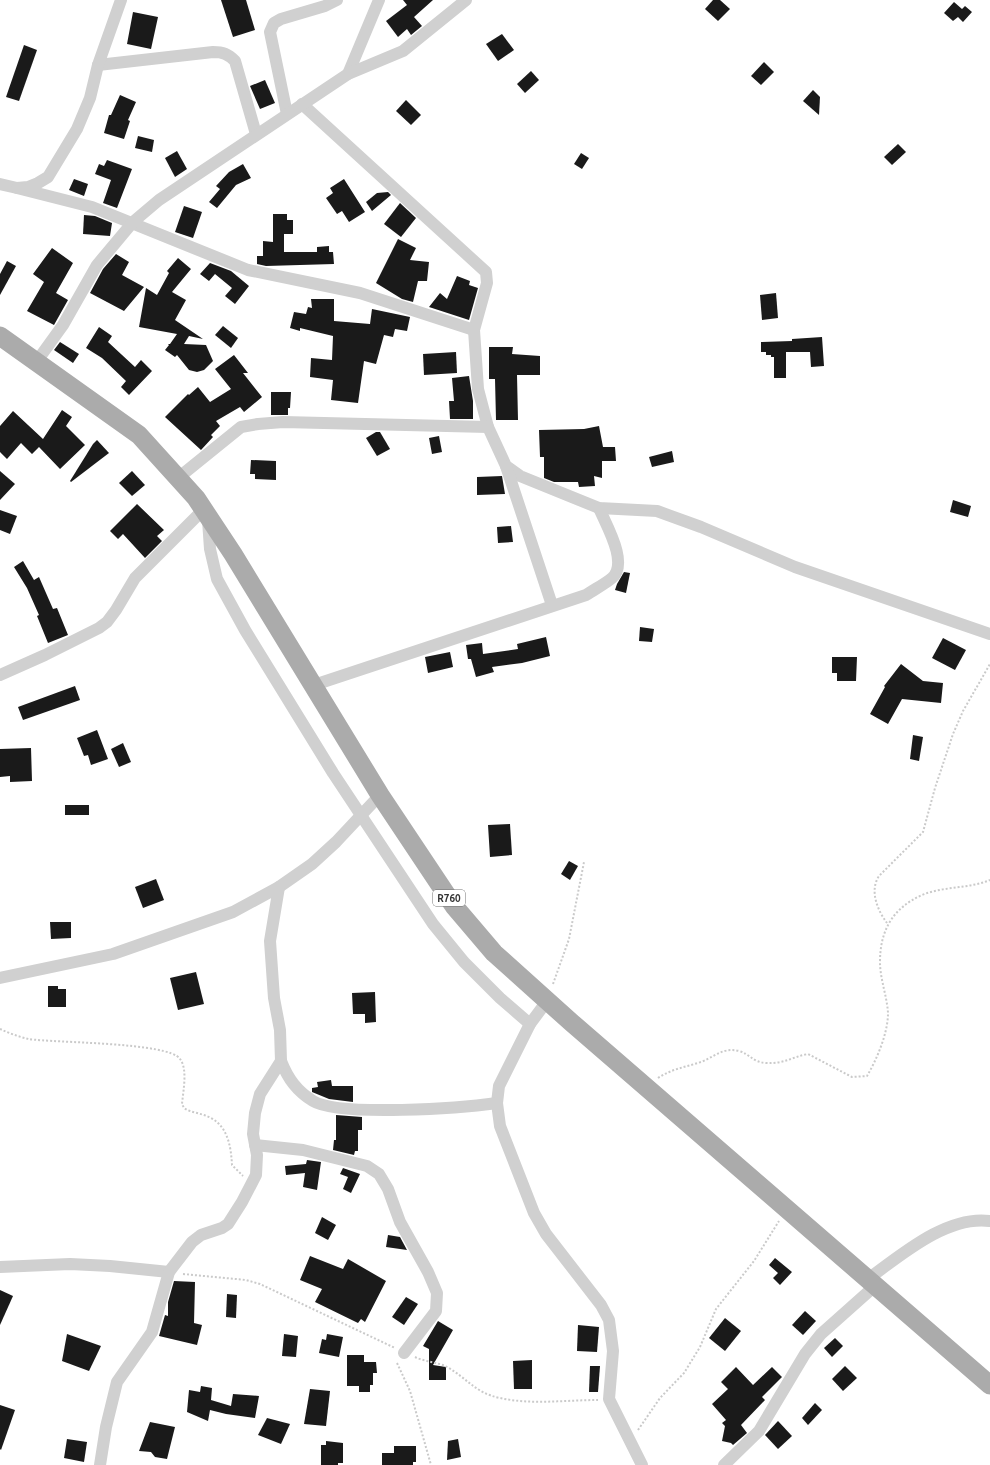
<svg xmlns="http://www.w3.org/2000/svg" width="990" height="1465" font-family="Ubuntu,sans-serif">
<style>
.building{fill:#1a1a1a}
.lines{fill:none;stroke-linecap:round;stroke-linejoin:round}
.path{stroke:#cacaca;stroke-width:2;stroke-dasharray:2 2;stroke-linecap:butt}
.minor{stroke:#d0d0d0;stroke-width:12}
.primary{stroke:#ababab;stroke-width:19}
.labels{text-anchor:middle;stroke-width:4;stroke-linejoin:round;paint-order:stroke}
.shield{fill:#fff;stroke:#707070;stroke-width:1}
.shield-label{font-size:10px;font-weight:bold;fill:#333}
</style>
<rect width="100%" height="100%" fill="#fff"/>
<g class="building">
<polygon points="221,0 246,0 255,30 233,37"/>
<polygon points="403,0 433,0 414,17 422,26 411,35 407,29 398,37 386,21 407,5"/>
<polygon points="713,0 720,0 730,9 718,21 705,9"/>
<polygon points="954,2 962,9 965,6 972,12 963,22 958,17 953,21 944,13"/>
<polygon points="133,12 158,17 151,49 127,44"/>
<polygon points="502,34 514,50 498,61 486,44"/>
<polygon points="24,45 37,50 19,101 6,97"/>
<polygon points="764,62 774,72 761,85 751,76"/>
<polygon points="531,71 539,80 525,93 517,84"/>
<polygon points="265,80 275,103 260,109 250,86"/>
<polygon points="813,90 820,97 819,115 803,101"/>
<polygon points="120,95 136,102 128,120 130,121 124,139 104,133 109,115 111,115"/>
<polygon points="406,100 421,115 411,125 396,111"/>
<polygon points="138,136 154,140 152,152 135,148"/>
<polygon points="898,144 906,152 892,165 884,157"/>
<polygon points="177,151 187,169 175,177 165,158"/>
<polygon points="581,153 589,158 582,169 574,164"/>
<polygon points="107,160 132,169 117,208 103,203 111,180 95,174 99,164 104,166"/>
<polygon points="243,164 251,178 236,185 217,208 209,202 220,189 216,186 229,172"/>
<polygon points="74,179 88,184 84,196 69,190"/>
<polygon points="344,179 365,212 349,222 342,211 337,214 326,198 333,193 330,188"/>
<polygon points="388,192 391,195 372,211 366,202 377,193"/>
<polygon points="400,203 416,218 401,237 384,224"/>
<polygon points="184,206 202,212 193,238 175,232"/>
<polygon points="273,214 287,214 287,220 293,220 293,234 284,234 284,252 317,252 317,247 329,246 329,252 333,252 334,264 266,266 257,264 257,256 263,256 263,241 273,242"/>
<polygon points="84,215 95,216 112,223 110,236 83,234"/>
<polygon points="398,239 416,248 410,260 429,262 427,281 418,281 413,302 402,299 376,283"/>
<polygon points="52,248 73,263 56,293 68,300 54,325 27,311 44,282 33,274"/>
<polygon points="116,254 129,262 122,275 144,287 124,311 90,293 103,269"/>
<polygon points="178,258 191,269 172,292 186,300 175,320 203,339 189,336 184,344 206,345 213,361 204,370 197,372 189,370 177,355 175,357 165,350 169,345 168,344 170,344 177,334 139,327 146,288 157,295 169,273 167,271"/>
<polygon points="7,261 16,266 0,295 0,274"/>
<polygon points="210,263 231,271 249,286 235,304 225,296 232,288 215,274 209,281 200,274"/>
<polygon points="457,276 470,281 469,285 478,288 469,320 429,307 440,293 447,299"/>
<polygon points="776,293 778,318 762,320 760,295"/>
<polygon points="311,299 334,299 334,321 370,324 372,309 410,317 407,331 395,329 393,337 384,335 376,364 364,361 358,403 331,400 333,380 310,377 311,358 332,360 333,336 300,328 300,331 290,328 294,312 306,314 308,307 312,308"/>
<polygon points="223,326 238,338 231,348 215,335"/>
<polygon points="99,327 112,336 108,342 135,367 141,360 152,371 129,395 121,387 126,381 102,358 86,348"/>
<polygon points="822,337 824,366 811,367 810,352 786,352 786,378 774,378 774,357 771,357 771,355 766,355 766,352 761,352 761,342 792,341 792,339"/>
<polygon points="60,342 79,354 73,363 54,350"/>
<polygon points="489,347 513,347 512,354 540,356 540,375 517,375 518,420 496,420 495,379 489,379"/>
<polygon points="456,352 457,373 424,375 423,354"/>
<polygon points="234,355 248,373 243,373 262,397 244,412 240,407 216,421 220,426 211,435 213,437 201,450 165,417 188,394 189,395 198,387 210,402 231,389 215,369"/>
<polygon points="469,376 473,401 473,419 450,419 449,401 454,401 452,378"/>
<polygon points="271,392 291,392 290,408 288,408 288,415 271,415"/>
<polygon points="62,410 72,417 66,426 85,445 60,469 39,447 32,454 21,443 7,459 0,452 0,426 13,411 43,439"/>
<polygon points="599,426 603,447 615,447 616,461 602,461 602,478 594,476 595,486 579,487 578,482 554,482 544,478 544,457 540,457 539,430 584,429"/>
<polygon points="376,432 380,432 390,449 377,456 366,438"/>
<polygon points="439,436 442,452 432,454 429,438"/>
<polygon points="97,440 109,453 71,482 70,481 93,444"/>
<polygon points="672,451 674,462 652,467 649,457"/>
<polygon points="251,460 276,461 276,480 255,479 255,474 250,474"/>
<polygon points="0,471 15,484 0,500"/>
<polygon points="132,471 145,485 132,496 119,483"/>
<polygon points="502,476 505,494 477,495 477,477"/>
<polygon points="953,500 971,506 968,517 950,512"/>
<polygon points="137,504 164,530 157,536 162,541 145,558 123,534 118,539 110,531"/>
<polygon points="0,510 17,516 10,534 0,530"/>
<polygon points="511,526 513,542 498,543 497,527"/>
<polygon points="23,561 34,580 39,577 53,609 57,608 68,635 48,643 37,616 39,615 27,588 14,567"/>
<polygon points="624,572 630,573 626,593 615,590 617,584"/>
<polygon points="640,627 654,629 652,642 639,641"/>
<polygon points="546,637 550,656 522,663 492,667 494,672 476,677 471,659 468,659 466,645 482,643 483,654 518,649 517,644"/>
<polygon points="943,638 966,650 955,670 932,658"/>
<polygon points="450,652 453,667 428,673 425,657"/>
<polygon points="832,657 857,657 856,681 837,681 837,673 832,673"/>
<polygon points="901,664 923,681 943,683 941,703 902,699 888,724 870,714 885,687 884,686"/>
<polygon points="75,686 80,700 23,720 18,707"/>
<polygon points="97,730 108,759 91,765 88,755 84,756 77,738"/>
<polygon points="913,735 923,737 919,761 910,759"/>
<polygon points="123,743 131,762 119,767 111,749"/>
<polygon points="31,748 32,781 10,782 10,776 0,777 0,749"/>
<rect x="65" y="805" width="24" height="10"/>
<polygon points="510,824 512,855 490,857 488,825"/>
<polygon points="569,861 578,866 570,880 561,874"/>
<polygon points="156,879 164,900 143,908 135,887"/>
<polygon points="50,922 71,922 71,938 51,939"/>
<polygon points="196,972 204,1004 178,1010 170,978"/>
<polygon points="48,986 58,986 58,989 66,989 66,1007 48,1007"/>
<polygon points="375,992 376,1022 365,1023 365,1014 353,1014 352,993"/>
<polygon points="331,1080 332,1086 353,1086 353,1102 329,1099 312,1092 312,1088 318,1087 317,1082"/>
<polygon points="336,1115 362,1117 362,1130 358,1130 358,1151 355,1151 354,1155 333,1150 334,1140 336,1140"/>
<polygon points="307,1160 321,1162 317,1190 303,1187 305,1173 286,1175 285,1166 306,1164"/>
<polygon points="343,1168 360,1174 351,1193 343,1189 348,1177 340,1174"/>
<polygon points="322,1217 336,1225 328,1240 315,1233"/>
<polygon points="388,1235 400,1237 407,1250 386,1247"/>
<polygon points="310,1256 343,1269 348,1259 386,1281 365,1322 361,1319 358,1323 315,1302 322,1289 300,1280"/>
<polygon points="775,1258 792,1272 780,1285 773,1278 778,1273 769,1265"/>
<polygon points="174,1281 195,1282 194,1323 202,1325 197,1345 159,1336 165,1315 168,1316 168,1302"/>
<polygon points="0,1290 13,1296 0,1325"/>
<polygon points="227,1294 237,1295 236,1318 226,1317"/>
<polygon points="406,1297 418,1304 404,1325 392,1317"/>
<polygon points="805,1311 816,1321 803,1335 792,1325"/>
<polygon points="725,1318 741,1331 725,1351 709,1338"/>
<polygon points="438,1321 453,1330 433,1365 446,1367 446,1380 429,1380 429,1349 423,1346"/>
<polygon points="578,1325 599,1327 597,1352 577,1351"/>
<polygon points="67,1334 101,1346 89,1371 62,1361"/>
<polygon points="284,1334 298,1336 296,1357 282,1356"/>
<polygon points="327,1334 343,1337 339,1357 319,1353 322,1339 326,1340"/>
<polygon points="835,1338 843,1346 832,1357 824,1348"/>
<polygon points="347,1355 364,1355 364,1362 376,1362 377,1373 373,1373 373,1385 370,1385 370,1392 359,1392 359,1386 347,1386"/>
<polygon points="532,1360 532,1389 514,1389 513,1361"/>
<polygon points="590,1366 600,1366 598,1392 589,1392"/>
<polygon points="845,1366 857,1378 843,1391 832,1379"/>
<polygon points="736,1367 753,1385 772,1367 782,1377 762,1397 765,1400 741,1425 747,1433 733,1445 731,1443 722,1441 725,1426 722,1423 726,1420 712,1404 728,1389 721,1382"/>
<polygon points="201,1386 212,1388 211,1400 231,1406 233,1394 259,1396 255,1418 226,1414 210,1410 208,1421 187,1412 189,1390 200,1392"/>
<polygon points="310,1389 330,1391 326,1426 304,1424"/>
<polygon points="815,1403 822,1410 808,1425 802,1418"/>
<polygon points="0,1405 15,1410 1,1450 0,1449"/>
<polygon points="267,1418 290,1424 281,1444 258,1435"/>
<polygon points="778,1421 792,1436 778,1449 765,1435"/>
<polygon points="150,1422 175,1427 167,1459 155,1457 151,1452 139,1451"/>
<polygon points="67,1439 87,1442 84,1462 64,1458"/>
<polygon points="458,1439 461,1457 447,1460 448,1441"/>
<polygon points="326,1441 343,1443 343,1463 338,1463 338,1465 321,1465 321,1445 326,1445"/>
<polygon points="394,1446 416,1446 416,1462 413,1462 413,1465 382,1465 382,1453 394,1453"/>
</g>
<g class="lines">
<g class="path">
<path d="M887,923C878,911 869,891 879,876L923,832L935,788L953,734L963,711L990,664"/>
<polyline points="553,984 569,939 584,862"/>
<path d="M0,1029C9,1033 19,1037 29,1039C54,1043 169,1042 180,1059C188,1069 183,1092 182,1104L184,1108C191,1113 202,1113 211,1118C228,1127 231,1147 232,1165L243,1176"/>
<path d="M658,1078C671,1069 686,1067 701,1062C714,1057 723,1047 739,1051C750,1054 752,1062 766,1063C784,1064 792,1057 808,1054L852,1077L867,1076C877,1059 888,1033 888,1013C887,996 880,979 880,962C880,930 893,908 922,895C944,886 968,889 990,880"/>
<polyline points="183,1274 246,1280 260,1284 395,1348"/>
<path d="M415,1357C425,1362 438,1362 447,1367C467,1378 475,1393 500,1398C531,1405 566,1400 598,1400"/>
<polyline points="397,1363 410,1391 431,1465"/>
<polyline points="638,1430 660,1398 684,1373 700,1347 716,1309 754,1261 779,1221"/>
</g>
<g class="minor">
<path d="M98,65L213,52C223,52 228,54 235,61L256,134"/>
<polyline points="348,74 379,0"/>
<polyline points="302,104 486,272 487,283 474,330 478,389 488,427 506,466 520,476 599,508 657,511 701,527 795,567 990,634"/>
<polyline points="287,114 270,32 274,23 281,19 325,6 337,0"/>
<polyline points="0,184 17,188 28,187 38,183 48,177 77,129 90,98 98,65 121,0"/>
<polyline points="17,188 92,207 248,270 360,293 474,330"/>
<polyline points="37,361 63,325 97,265 133,222 159,200 348,74 403,51 466,0"/>
<polyline points="506,466 552,605"/>
<polyline points="178,478 241,427 258,424 283,422 488,427"/>
<polyline points="208,520 210,549 217,579 245,630 333,773 433,924 464,962 500,998 530,1024"/>
<polyline points="0,675 45,655 99,628 107,622 116,610 135,578 203,510"/>
<path d="M314,685L586,595C595,589 605,584 612,578C629,563 606,525 599,508"/>
<polyline points="0,978 113,954 233,912 279,887 312,864 336,842 380,795"/>
<polyline points="547,1001 530,1024 499,1086 497,1103 500,1126 534,1213 546,1234 601,1305 609,1320 613,1351 609,1399 642,1465"/>
<path d="M281,1061C288,1079 297,1091 313,1101C339,1117 463,1108 497,1103"/>
<polyline points="255,1145 303,1150 367,1166 379,1174 388,1189 400,1222 428,1272 437,1293 436,1311 404,1353"/>
<polyline points="0,1267 70,1264 110,1266 169,1272"/>
<path d="M868,1279C901,1255 947,1215 990,1221"/>
<polyline points="100,1465 106,1427 117,1382 152,1332 169,1272 192,1242 201,1235 222,1228 228,1224 242,1202 256,1175 257,1155 253,1134 255,1113 260,1094 281,1061 280,1030 274,998 270,941 279,887"/>
<polyline points="724,1465 759,1431 805,1354 821,1334 876,1285"/>
</g>
<polyline class="primary" points="0,336 139,435 196,498 233,554 380,795 454,906 494,953 572,1023 990,1385"/>
</g>
<g class="labels">
<rect class="shield" x="433" y="890" width="32" height="16" rx="3"/>
<g class="shield-label">
<text x="449" y="902">R760</text>
</g>
</g>
</svg>
